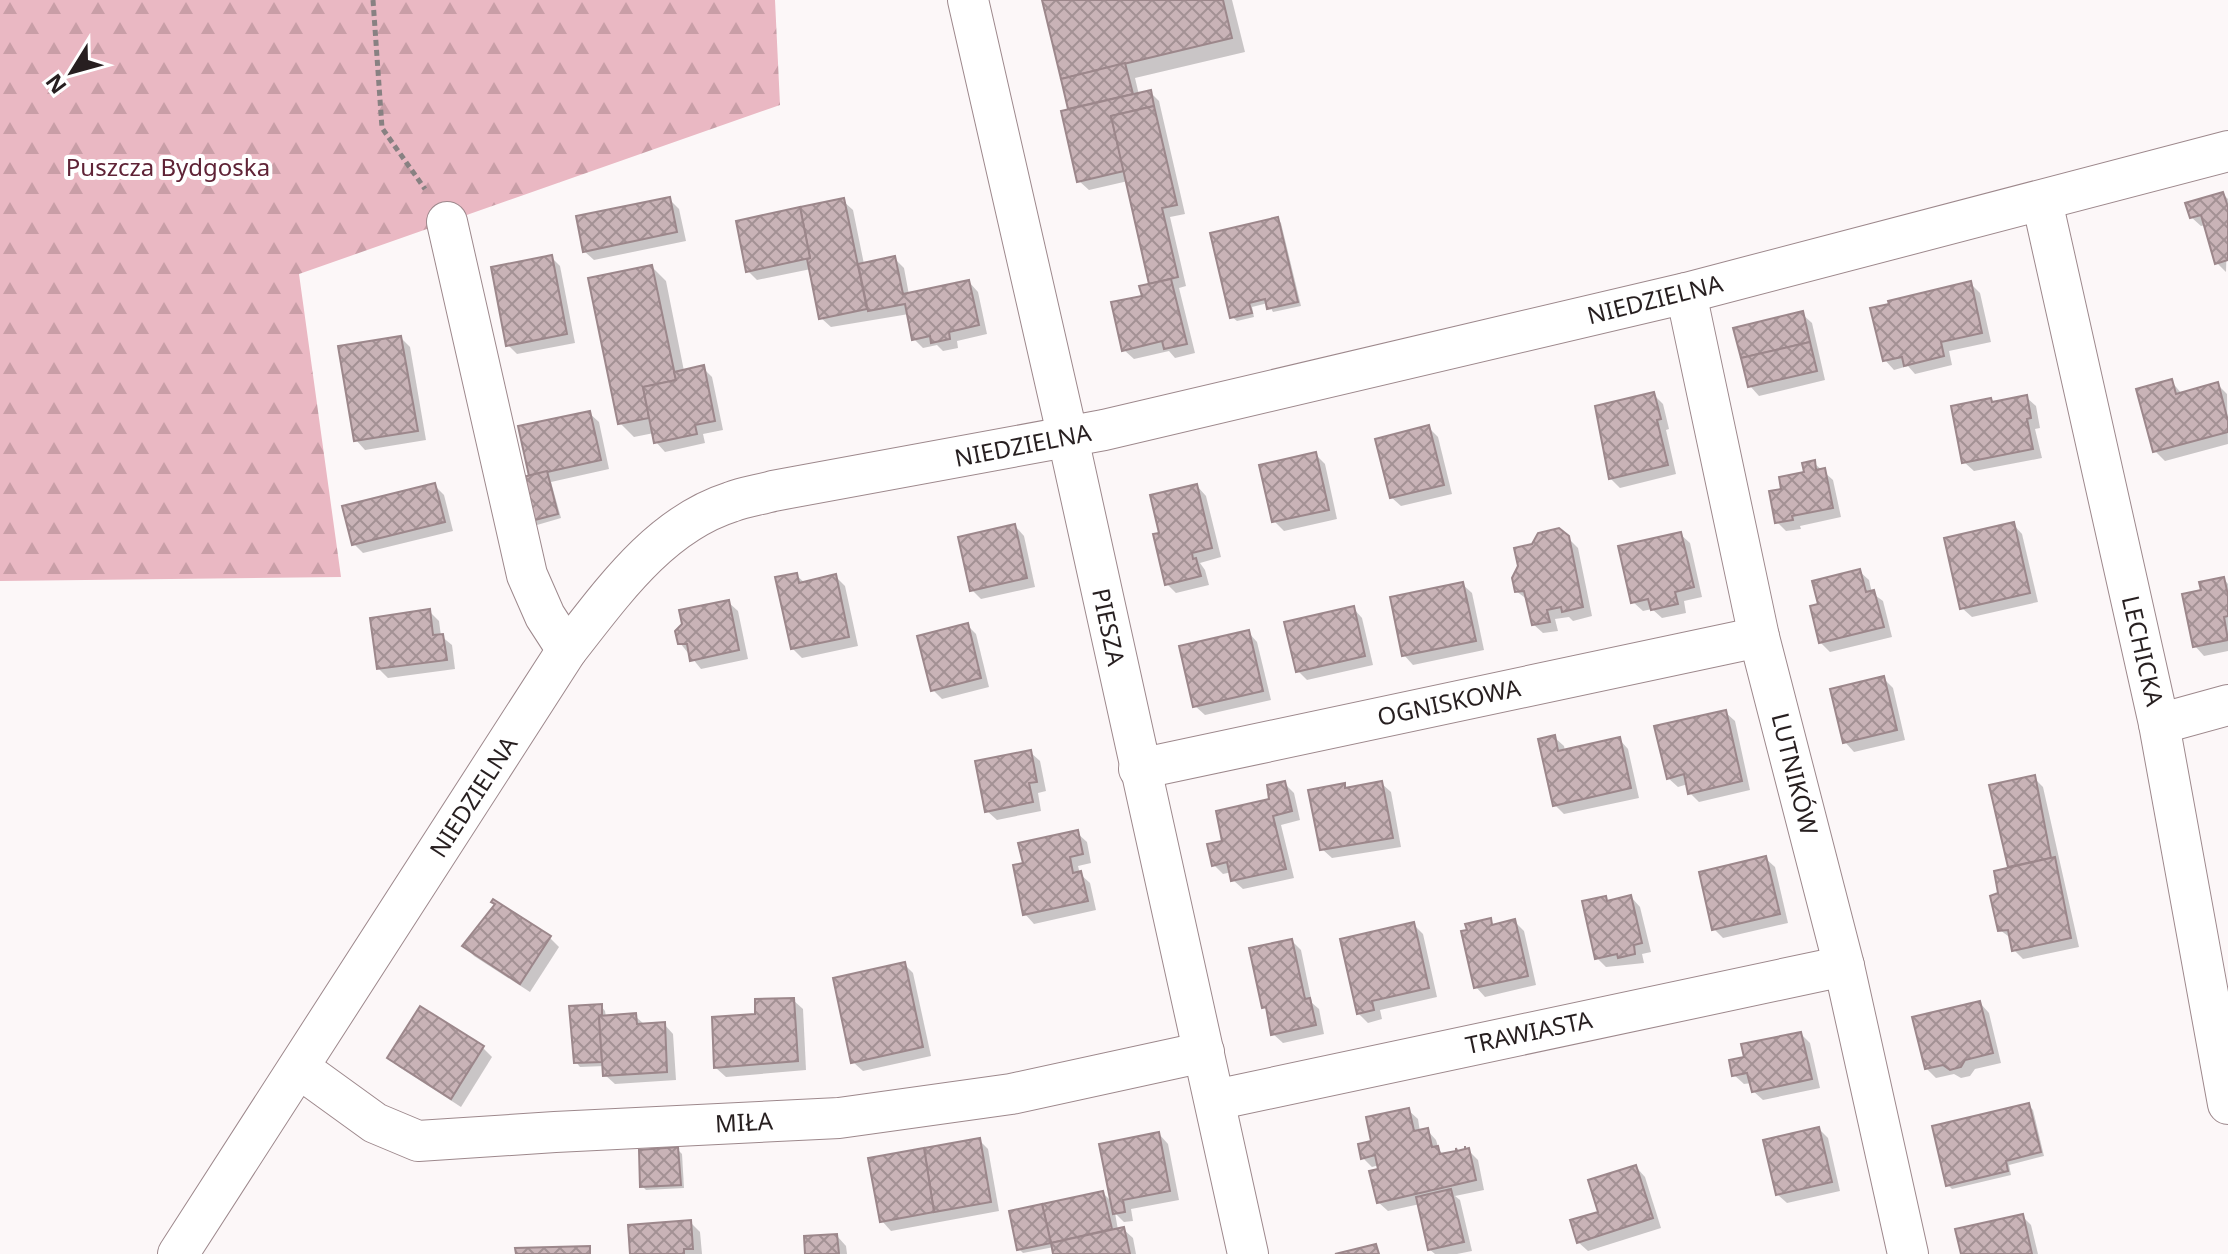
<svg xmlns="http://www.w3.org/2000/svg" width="2228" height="1254" font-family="'Noto Sans',sans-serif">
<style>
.forest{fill:url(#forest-firs)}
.shadow{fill:#0003}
.building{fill:url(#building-cross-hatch);stroke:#9c878b;stroke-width:2}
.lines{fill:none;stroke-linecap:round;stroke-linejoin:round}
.minor-casing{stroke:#9d888c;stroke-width:42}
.path{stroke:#888182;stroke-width:5;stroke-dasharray:6 4;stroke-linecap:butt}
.minor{stroke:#fff;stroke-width:40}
.labels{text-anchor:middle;stroke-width:8;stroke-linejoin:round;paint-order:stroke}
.park-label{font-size:24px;fill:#5f2336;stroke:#fff}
.street-label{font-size:24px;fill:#271f20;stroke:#fff}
</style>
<defs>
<pattern id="forest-firs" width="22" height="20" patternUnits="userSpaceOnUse" patternTransform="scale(2)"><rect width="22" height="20" fill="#eab8c3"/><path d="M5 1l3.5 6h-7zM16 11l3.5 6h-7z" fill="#c99ea7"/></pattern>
<pattern id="building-cross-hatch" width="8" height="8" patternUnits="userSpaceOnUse" patternTransform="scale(2)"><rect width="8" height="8" fill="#c9b3b7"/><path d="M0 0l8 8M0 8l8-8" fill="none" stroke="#a39194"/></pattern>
</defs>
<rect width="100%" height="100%" fill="#fcf7f8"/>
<polygon class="forest" points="0,0 775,0 780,105 299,274 341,577 0,581"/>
<g class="shadow">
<polygon points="1044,0 1232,0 1245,52 1135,78 1139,95 1150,92 1159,101 1185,214 1170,217 1186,286 1179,288 1195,353 1175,358 1169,351 1134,359 1124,350 1144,297 1152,285 1128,181 1089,190 1079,181 1071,111"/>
<polygon points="2223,194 2228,199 2226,272 2217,263 2206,225 2201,226 2191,217"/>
<polygon points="669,199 679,209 686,241 594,260 584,251"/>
<polygon points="843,201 853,210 864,264 894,258 904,268 909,295 969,282 978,292 987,334 957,341 958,348 943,351 937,345 923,348 914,339 909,314 831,327 821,318 811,269 757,280 748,271"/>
<polygon points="1277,219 1281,223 1301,306 1273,312 1268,303 1252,307 1254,317 1237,321 1232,317"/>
<polygon points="551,257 560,266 575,343 517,354 508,345"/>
<polygon points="652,267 666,281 684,371 703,368 712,377 723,430 703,434 705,443 665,452 656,442 654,433 634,437 620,423"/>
<polygon points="1970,283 1980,293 1991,342 1949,351 1952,365 1915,374 1908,366 1894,370 1885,360"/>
<polygon points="1802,314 1812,323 1825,380 1759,396 1750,386"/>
<polygon points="401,338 410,347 426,440 365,450 356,440"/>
<polygon points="2171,381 2182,394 2217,384 2227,394 2228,444 2165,461 2155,451 2138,391"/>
<polygon points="1654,395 1663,404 1669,429 1666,430 1676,474 1620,488 1610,478"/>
<polygon points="2026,397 2036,406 2040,428 2035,429 2042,458 1974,471 1964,462 1990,400 1994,404"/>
<polygon points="589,413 599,422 609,469 551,482 561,518 537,525 533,520 531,477"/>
<polygon points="1429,428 1438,437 1452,494 1401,506 1391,497"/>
<polygon points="1315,454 1325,464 1337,519 1284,531 1274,521"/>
<polygon points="1814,463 1833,480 1841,517 1800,526 1801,529 1786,531 1777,522 1783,490 1806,474"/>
<polygon points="434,485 444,495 453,531 363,553 354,544"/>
<polygon points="1197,486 1206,496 1221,557 1200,563 1205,570 1209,585 1176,593 1167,584 1161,534"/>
<polygon points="2013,524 2022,534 2038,602 1972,617 1962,608"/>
<polygon points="1015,526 1024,536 1035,587 981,599 972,590"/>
<polygon points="1680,534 1690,543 1702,597 1684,601 1686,613 1662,618 1652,609 1643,611 1633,602"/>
<polygon points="1568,538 1578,548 1592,616 1573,621 1569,617 1555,619 1558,631 1543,633 1533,624 1528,600 1516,591 1533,546"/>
<polygon points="1859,571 1869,580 1872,593 1883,601 1892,637 1830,652 1820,642 1820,605"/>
<polygon points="796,575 805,583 836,577 845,586 858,646 802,658 792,648"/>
<polygon points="2224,579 2228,584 2228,651 2204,656 2195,646 2203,592"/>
<polygon points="1462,584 1472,593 1484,650 1413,665 1404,655"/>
<polygon points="728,602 738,611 748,659 701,669 680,643"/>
<polygon points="1353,608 1362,618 1373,665 1307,680 1298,671"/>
<polygon points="430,612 439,621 441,636 452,645 455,669 388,678 378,668"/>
<polygon points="967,625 976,634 989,687 942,699 933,690"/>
<polygon points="1248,632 1257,642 1271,700 1205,715 1195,706"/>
<polygon points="1883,678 1893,688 1905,740 1854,752 1845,742"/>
<polygon points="1725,712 1735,721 1750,790 1699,802 1690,793 1688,784 1678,787 1668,778"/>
<polygon points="1554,737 1564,746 1565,751 1619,739 1628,749 1639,798 1564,814 1555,805"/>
<polygon points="1030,752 1040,761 1046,791 1038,793 1041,811 997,820 987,811"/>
<polygon points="2034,778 2043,787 2079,947 2023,959 2014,950 2012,939 2000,930 2000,895 2010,869 1992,787"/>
<polygon points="1381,783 1391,792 1401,847 1332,858 1322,849 1344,785 1348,789"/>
<polygon points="1285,784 1294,793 1300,820 1281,825 1294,878 1243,889 1233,880 1232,872 1223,874 1214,865 1225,842 1272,800"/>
<polygon points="1077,833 1087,842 1091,863 1078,866 1080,874 1090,883 1096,910 1034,924 1025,914 1025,865"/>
<polygon points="1765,858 1775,867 1788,923 1723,938 1714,929"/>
<polygon points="1631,897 1640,907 1651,952 1642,954 1644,963 1606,967 1597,958 1605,898 1609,902"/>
<polygon points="497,904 550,938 559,947 530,992 474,956 465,946"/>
<polygon points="1490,920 1495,926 1515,922 1524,931 1536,985 1485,997 1476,987"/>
<polygon points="1414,925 1423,934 1437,997 1380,1010 1382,1019 1368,1023 1358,1013"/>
<polygon points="1292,941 1301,950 1312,1003 1319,1009 1324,1034 1283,1043 1273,1034 1269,1012 1264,1007"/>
<polygon points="904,964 913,973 931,1056 863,1071 853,1062"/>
<polygon points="793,1000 803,1009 806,1070 726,1077 716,1068 757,1016"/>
<polygon points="1980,1003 1989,1013 2001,1063 1975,1069 1970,1076 1961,1078 1954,1074 1936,1078 1926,1068"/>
<polygon points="601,1006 605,1011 606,1017 635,1016 645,1025 664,1024 673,1034 676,1080 615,1084 605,1075 605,1066 580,1067 576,1062"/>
<polygon points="421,1009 483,1048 492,1057 461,1107 399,1067 390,1058"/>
<polygon points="1801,1034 1810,1043 1820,1088 1763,1100 1753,1091 1752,1083 1744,1084 1734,1075 1747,1058"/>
<polygon points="2029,1106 2033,1110 2044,1156 2009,1165 2011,1175 1952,1189 1948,1185"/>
<polygon points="1408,1110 1418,1119 1420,1132 1427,1130 1436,1140 1439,1150 1444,1155 1468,1150 1478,1160 1484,1190 1455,1196 1460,1200 1472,1251 1457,1254 1435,1254 1429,1249 1420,1204 1388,1211 1378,1202 1379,1165 1372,1167 1363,1158 1374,1143"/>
<polygon points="1819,1129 1828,1138 1840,1191 1787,1203 1777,1194"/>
<polygon points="1159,1134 1168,1144 1179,1200 1131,1209 1133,1221 1124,1222 1115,1213 1118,1230 1123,1229 1133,1238 1136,1254 1056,1254 1054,1247 1023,1253 1019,1249 1103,1193 1113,1203"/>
<polygon points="979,1140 988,1149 999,1211 891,1231 882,1221"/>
<polygon points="677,1149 682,1154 684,1188 646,1190 642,1186"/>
<polygon points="1636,1167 1645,1177 1661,1228 1588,1251 1578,1242"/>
<polygon points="2022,1216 2031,1225 2038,1254 1963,1254"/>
<polygon points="690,1222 700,1232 702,1254 632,1254"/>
<polygon points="837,1236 846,1246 847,1254 807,1254"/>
</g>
<g class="building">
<polygon points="1042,0 1223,0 1232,38 1061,79"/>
<polygon points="1125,63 1133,94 1068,109 1061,79"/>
<polygon points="1151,90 1154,106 1111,116 1124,171 1077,182 1061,111"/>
<polygon points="1154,106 1177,205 1162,208 1178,277 1149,284 1111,116"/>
<polygon points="2223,192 2228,207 2228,260 2215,264 2201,215 2190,218 2185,203"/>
<polygon points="670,197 677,232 583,252 576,216"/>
<polygon points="844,198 867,309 819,319 807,259 810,258 800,207"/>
<polygon points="800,207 810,258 746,272 736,221"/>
<polygon points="1278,217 1298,302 1267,309 1265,299 1249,303 1252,313 1230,318 1210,233"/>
<polygon points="552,255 567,334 506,346 491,267"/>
<polygon points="895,256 903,294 969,280 979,325 949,332 950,339 931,343 930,336 912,340 905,304 868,311 858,264"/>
<polygon points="652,265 676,380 643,387 649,418 618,424 588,278"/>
<polygon points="1171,279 1187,344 1164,349 1162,341 1122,351 1111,302 1142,296 1139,286"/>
<polygon points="1971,281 1982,333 1941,342 1944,356 1904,366 1902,357 1883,361 1870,308 1889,304 1888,301"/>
<polygon points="1803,311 1810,342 1741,358 1733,328"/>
<polygon points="401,336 418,431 354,441 338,346"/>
<polygon points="1810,342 1817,371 1748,387 1741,358"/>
<polygon points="704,365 715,421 695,425 697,434 654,443 643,387 676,380 674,372"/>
<polygon points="2172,379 2176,394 2218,382 2228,421 2228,432 2153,452 2136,389"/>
<polygon points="1654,392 1661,419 1657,420 1668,465 1609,479 1595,406"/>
<polygon points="2027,395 2031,418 2027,419 2033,449 1962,463 1951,406 1991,398 1992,402"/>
<polygon points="590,411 601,460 529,476 518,426"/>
<polygon points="1429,425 1444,485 1390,498 1375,439"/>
<polygon points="1316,452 1329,510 1272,522 1259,465"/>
<polygon points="1815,460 1816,470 1825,468 1833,508 1792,516 1793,520 1775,523 1769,491 1781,489 1779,477 1804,472 1802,463"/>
<polygon points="547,471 558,514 531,521 519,478"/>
<polygon points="435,483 445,522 352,545 342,506"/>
<polygon points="1197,484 1212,548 1192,553 1193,559 1196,558 1201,576 1165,585 1153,534 1159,533 1150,495"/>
<polygon points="2014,522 2030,593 1960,609 1944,538"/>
<polygon points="1015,524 1027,578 970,591 958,537"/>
<polygon points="1559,528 1569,536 1583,607 1562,612 1561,607 1547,610 1550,622 1532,625 1524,591 1515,592 1512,578 1518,566 1514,548 1532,544 1538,533"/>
<polygon points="1681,532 1694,587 1675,592 1678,604 1651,610 1648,599 1631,603 1618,546"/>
<polygon points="1860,569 1866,592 1874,590 1884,627 1819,643 1810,606 1818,604 1812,581"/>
<polygon points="797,573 799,583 836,574 849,637 791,649 775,577"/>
<polygon points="2224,577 2228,595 2228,616 2224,617 2228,640 2193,647 2182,594 2201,590 2199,582"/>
<polygon points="1463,582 1476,641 1402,656 1390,597"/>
<polygon points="729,600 739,650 690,661 687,644 678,644 675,631 682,624 679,610"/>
<polygon points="1354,606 1365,656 1296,672 1284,622"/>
<polygon points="430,609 433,635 443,634 447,660 377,669 370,618"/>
<polygon points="968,623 981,678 931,691 917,636"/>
<polygon points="1249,630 1263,691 1193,707 1179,646"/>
<polygon points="1884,676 1897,730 1843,743 1830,689"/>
<polygon points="1726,710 1742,781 1688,794 1684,774 1667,779 1654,726"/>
<polygon points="1555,735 1558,751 1620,737 1631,788 1553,806 1538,739"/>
<polygon points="1031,750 1037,782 1029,783 1033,802 985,812 975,761"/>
<polygon points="2035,775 2051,858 2008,867 1989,785"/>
<polygon points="1285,781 1292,811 1273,816 1286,869 1231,881 1227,862 1212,866 1207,844 1222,841 1216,811 1269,799 1267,785"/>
<polygon points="1382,781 1393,838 1320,850 1308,790 1345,783 1345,788"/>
<polygon points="1078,830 1083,854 1070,857 1073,873 1081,871 1088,901 1023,915 1013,865 1023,863 1018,843"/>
<polygon points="1766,856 1780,914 1712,930 1699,872"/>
<polygon points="2055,857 2071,938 2012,951 2008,930 1998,931 1990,896 1998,893 1994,871"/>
<polygon points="1631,895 1642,943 1634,945 1635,954 1618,958 1617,954 1595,959 1582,901 1606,896 1607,901"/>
<polygon points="493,899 551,936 520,984 462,946 495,904 491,902"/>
<polygon points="1491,918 1492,925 1515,919 1528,976 1474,988 1461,931 1467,930 1465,924"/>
<polygon points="1414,922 1429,988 1372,1001 1374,1010 1357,1014 1340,939"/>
<polygon points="1292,939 1305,999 1310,998 1316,1025 1271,1035 1266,1007 1262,1008 1249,948"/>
<polygon points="905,962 923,1047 851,1063 833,978"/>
<polygon points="794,998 798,1061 714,1068 712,1017 755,1014 755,999"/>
<polygon points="1980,1001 1993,1053 1965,1060 1961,1067 1950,1070 1943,1065 1925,1069 1912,1017"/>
<polygon points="602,1004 602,1015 599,1016 602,1062 574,1063 569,1006"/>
<polygon points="420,1006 484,1046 451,1099 387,1058"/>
<polygon points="636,1013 637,1024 665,1022 667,1072 603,1076 599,1016"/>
<polygon points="1801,1032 1812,1079 1752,1092 1747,1073 1732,1076 1729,1060 1744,1057 1741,1044"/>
<polygon points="2029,1103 2041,1152 2006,1161 2008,1171 1946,1186 1932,1126"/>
<polygon points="1409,1108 1414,1131 1428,1128 1432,1147 1438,1146 1440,1154 1456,1151 1456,1148 1457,1151 1465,1149 1465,1146 1465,1149 1469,1148 1476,1180 1377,1203 1369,1171 1378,1169 1375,1155 1361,1159 1358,1144 1371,1141 1366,1117"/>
<polygon points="1819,1127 1832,1182 1776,1195 1763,1140"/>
<polygon points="1159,1132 1170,1191 1123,1200 1125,1212 1113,1214 1099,1144"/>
<polygon points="980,1138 991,1202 934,1212 924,1148"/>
<polygon points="678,1147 681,1185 640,1187 639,1150"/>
<polygon points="924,1148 934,1212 880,1222 868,1158"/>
<polygon points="1636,1165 1653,1218 1577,1243 1570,1220 1598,1212 1588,1180"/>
<polygon points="1451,1189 1464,1242 1428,1250 1416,1197"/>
<polygon points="1103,1191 1112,1229 1051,1243 1042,1204"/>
<polygon points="1042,1204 1051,1243 1017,1250 1009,1211"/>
<polygon points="2023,1214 2032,1254 1961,1254 1955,1229"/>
<polygon points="691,1220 693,1249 684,1249 684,1254 630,1254 628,1225"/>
<polygon points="1124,1227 1130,1254 1053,1254 1051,1243"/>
<polygon points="837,1234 839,1254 805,1254 804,1236"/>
<polygon points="1376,1244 1379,1254 1335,1254"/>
<polygon points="590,1246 590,1254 516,1254 515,1248"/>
</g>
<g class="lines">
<g class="minor-casing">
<g id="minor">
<polyline points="968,0 1068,438 1248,1254"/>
<polyline points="2042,201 2159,724 2228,1104"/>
<polyline points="447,222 527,575 545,616 567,650"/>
<polyline points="1686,293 1759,637 1844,966 1908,1254"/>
<polyline points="2159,724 2228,705"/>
<polyline points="1139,769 1759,637"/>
<polyline points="299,1068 375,1123 418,1141 555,1132 839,1118 1011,1094 1204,1052"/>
<polyline points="1215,1100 1844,966"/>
<path d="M178,1254L567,650C612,593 659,525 731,502C744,497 759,495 773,491L1104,430L1686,293L2228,151"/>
</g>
</g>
<polyline class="path" points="373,0 382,128 425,189"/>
<use href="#minor" class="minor"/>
</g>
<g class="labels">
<g class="park-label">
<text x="168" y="176">Puszcza Bydgoska</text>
</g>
<g class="street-label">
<text transform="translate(1655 300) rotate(-14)" y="8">NIEDZIELNA</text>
<text transform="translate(1023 446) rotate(-11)" y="8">NIEDZIELNA</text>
<text transform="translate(1108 627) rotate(78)" y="8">PIESZA</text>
<text transform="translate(2142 651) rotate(77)" y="8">LECHICKA</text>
<text transform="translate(1449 703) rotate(-12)" y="8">OGNISKOWA</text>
<text transform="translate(1794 774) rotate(76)" y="8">LUTNIKÓW</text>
<text transform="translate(474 797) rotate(-57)" y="8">NIEDZIELNA</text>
<text transform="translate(1529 1033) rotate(-12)" y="8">TRAWIASTA</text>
<text transform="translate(744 1123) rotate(-3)" y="8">MIŁA</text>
</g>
</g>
<g transform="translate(72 72) rotate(233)" stroke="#ffffff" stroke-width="6" paint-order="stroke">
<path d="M0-6L14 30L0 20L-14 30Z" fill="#271f20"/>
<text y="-12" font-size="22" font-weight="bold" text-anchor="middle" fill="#271f20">N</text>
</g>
</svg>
